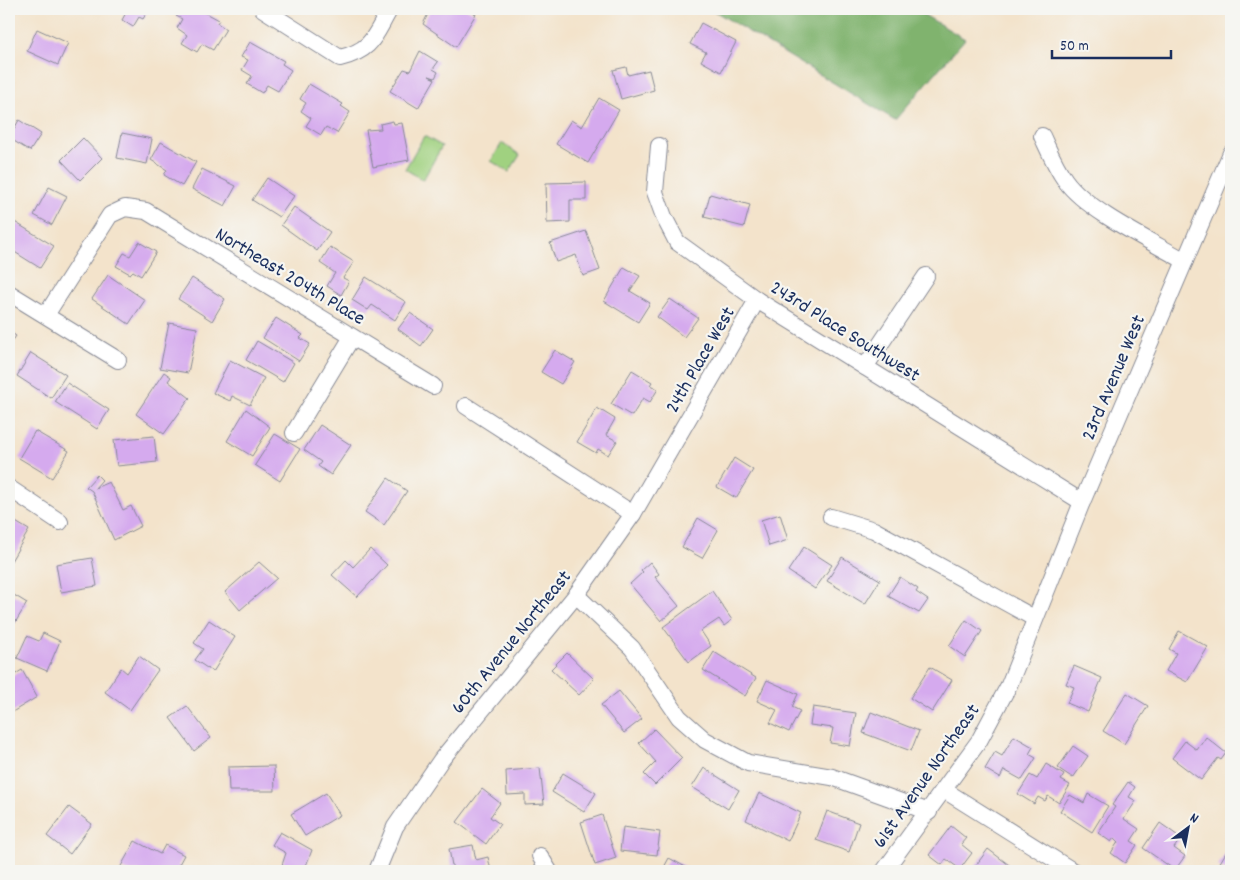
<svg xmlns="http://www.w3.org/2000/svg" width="1240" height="880" font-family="Dekko,sans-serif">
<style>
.green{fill:#a0d180;stroke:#5e806f}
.forest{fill:#80b36e;stroke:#4e7166}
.building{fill:#d5aaee}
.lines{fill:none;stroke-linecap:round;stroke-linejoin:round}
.minor-casing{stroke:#878994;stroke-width:18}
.minor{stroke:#fff;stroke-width:16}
.labels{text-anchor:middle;stroke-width:4.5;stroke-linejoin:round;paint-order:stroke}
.street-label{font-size:20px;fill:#1b2f5e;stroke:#f6f6f2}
</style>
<rect width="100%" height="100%" fill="#f6f6f2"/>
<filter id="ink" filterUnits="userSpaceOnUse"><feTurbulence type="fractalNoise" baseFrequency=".02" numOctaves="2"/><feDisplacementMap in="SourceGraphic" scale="10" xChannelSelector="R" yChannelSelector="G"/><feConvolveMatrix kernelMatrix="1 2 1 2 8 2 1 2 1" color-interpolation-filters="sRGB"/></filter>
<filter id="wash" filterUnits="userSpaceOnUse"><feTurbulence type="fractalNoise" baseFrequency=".0096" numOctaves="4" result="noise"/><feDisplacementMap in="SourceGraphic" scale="20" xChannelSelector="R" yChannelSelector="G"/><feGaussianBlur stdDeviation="1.12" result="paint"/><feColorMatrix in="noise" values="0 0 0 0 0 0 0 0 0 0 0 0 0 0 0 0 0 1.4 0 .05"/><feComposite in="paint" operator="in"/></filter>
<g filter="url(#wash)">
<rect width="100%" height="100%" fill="#f3e3cb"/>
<g class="green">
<polygon points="424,136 442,146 423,180 405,169"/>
<polygon points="502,143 520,155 509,172 491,161"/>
</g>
<polygon class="forest" points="711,9 914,9 965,39 895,120"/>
<g id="blocks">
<g class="building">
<polygon points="128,9 149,9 143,19 139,17 133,27 122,20"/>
<polygon points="180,9 199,9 219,20 217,23 226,29 213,50 202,44 197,52 182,43 187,35 177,28 182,19 176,16"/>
<polygon points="433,9 467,9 476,14 456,47 423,24 430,10"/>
<polygon points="701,23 736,42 721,72 701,61 706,52 690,44"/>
<polygon points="37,29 68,43 58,65 27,51"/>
<polygon points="250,42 284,61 282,64 291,70 278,91 267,85 262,93 247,84 252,76 242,70 248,60 241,57"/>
<polygon points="420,51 438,62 433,69 438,72 435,78 429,76 435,79 418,108 390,91 404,69 410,71"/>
<polygon points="626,67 628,75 649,70 654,90 621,99 613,70"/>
<polygon points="309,84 343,104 341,106 350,112 337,133 326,127 321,135 306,126 311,118 301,111 306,103 300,99"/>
<polygon points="599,98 619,110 588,163 556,144 571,120 582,127"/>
<polygon points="19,120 41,134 30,151 9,138"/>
<polygon points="393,121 394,124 402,123 409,160 373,167 366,130 381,129 380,124"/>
<polygon points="122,133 152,139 147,164 117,158"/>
<polygon points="83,138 102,158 80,180 61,160"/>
<polygon points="161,142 196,162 182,186 164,175 167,170 151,160"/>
<polygon points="202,169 236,186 225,206 192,189"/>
<polygon points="267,178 294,196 279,217 252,200"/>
<polygon points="586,182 586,200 570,200 570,222 547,223 546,183"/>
<polygon points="49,187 67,196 52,225 34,215"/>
<polygon points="710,194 750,205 744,227 704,217"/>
<polygon points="294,207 330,232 317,251 281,225"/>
<polygon points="13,221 54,246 40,268 13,251 9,258 9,228"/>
<polygon points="586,231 600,270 583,276 576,255 556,262 550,243"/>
<polygon points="139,242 156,252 141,276 133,271 130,274 116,266 124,253 130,256"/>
<polygon points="330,247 354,262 343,278 349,281 341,295 327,286 335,273 320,263"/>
<polygon points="624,267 640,276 630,291 650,303 638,322 604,301"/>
<polygon points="108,275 145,300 129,324 92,299"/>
<polygon points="366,277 406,302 395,320 372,305 368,310 352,300"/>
<polygon points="192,278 225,299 212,321 178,299"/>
<polygon points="670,299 698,318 684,337 657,317"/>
<polygon points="410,313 433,329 421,346 398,329"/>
<polygon points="276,318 303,335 300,338 310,344 299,361 263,338"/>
<polygon points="169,323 197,328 188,373 160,368"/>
<polygon points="9,331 16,336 9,346"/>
<polygon points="257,341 294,363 283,382 246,360"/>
<polygon points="555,350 575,362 561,384 541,372"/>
<polygon points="31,353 66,375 51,398 17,376"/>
<polygon points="230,360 264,378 250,405 232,396 230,401 213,393"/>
<polygon points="632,370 652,382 650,385 658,389 650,402 643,398 632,416 611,404"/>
<polygon points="164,372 171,377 168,381 190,398 164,434 136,414"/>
<polygon points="67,383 109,410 97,429 55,402"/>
<polygon points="597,408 615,419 606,435 617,441 608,455 598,449 596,453 577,442"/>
<polygon points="246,409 270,427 252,456 227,441"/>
<polygon points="320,425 351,445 331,475 318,466 321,462 304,450"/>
<polygon points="35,431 69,451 52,478 19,458"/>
<polygon points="275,434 300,449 280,481 255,465"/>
<polygon points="154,436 157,462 117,466 114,440"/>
<polygon points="734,458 753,470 736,498 717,487"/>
<polygon points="97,475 102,480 95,488 109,482 123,510 131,506 141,526 114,540 92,491 86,487"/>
<polygon points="388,478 407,491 384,525 365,512"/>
<polygon points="780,514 788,540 769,546 761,520"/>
<polygon points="9,518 29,530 11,561 9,559"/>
<polygon points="698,518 718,530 702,558 682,547"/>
<polygon points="804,547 832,565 815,589 788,571"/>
<polygon points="370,549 387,565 357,597 332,575 346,560 353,567"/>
<polygon points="842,557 880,580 865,604 827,581"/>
<polygon points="92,558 97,586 61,592 56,564"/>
<polygon points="259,562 277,578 240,610 225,592"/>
<polygon points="650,562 659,574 655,577 679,606 661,621 630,584 643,572 641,570"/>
<polygon points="900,577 918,589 916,592 928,600 919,613 888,596"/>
<polygon points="712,591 732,620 724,626 719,619 701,631 711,646 689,662 663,627"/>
<polygon points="9,592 27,603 15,623 9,620"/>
<polygon points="209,620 235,637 213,672 195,660 203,649 194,643"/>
<polygon points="966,620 982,631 965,657 949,646"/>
<polygon points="1179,631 1208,647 1187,682 1166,671 1176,653 1169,649"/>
<polygon points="43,633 60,641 47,671 17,658 27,636 39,641"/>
<polygon points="714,652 756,678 745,696 703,670"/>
<polygon points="567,653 594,679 579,695 551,669"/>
<polygon points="139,656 158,670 130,710 105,692 121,668 127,673"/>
<polygon points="1074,666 1102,678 1088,712 1067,703 1074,687 1066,684"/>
<polygon points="930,667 952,680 932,712 910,698"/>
<polygon points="22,670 37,697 9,714 9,678"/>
<polygon points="767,680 798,694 792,707 800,711 789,732 770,723 777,710 757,701"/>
<polygon points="619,691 642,719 624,733 601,705"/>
<polygon points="1127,693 1148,706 1124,744 1103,731"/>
<polygon points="187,706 211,738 194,751 170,718"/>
<polygon points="813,707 856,713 850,746 830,743 833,728 810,725"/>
<polygon points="871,712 919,731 911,751 863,733"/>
<polygon points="654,729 682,758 655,785 644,774 656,762 639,743"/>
<polygon points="1014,736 1033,747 1029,754 1036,758 1022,780 1004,770 1000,778 985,769 995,752 1002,756"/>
<polygon points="1206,737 1226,753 1221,760 1218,758 1201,780 1172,758 1185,741 1197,750"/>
<polygon points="1073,746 1088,756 1073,778 1058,768"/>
<polygon points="1046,764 1064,775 1061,780 1070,785 1059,803 1048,796 1045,801 1038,797 1034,804 1018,794 1030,775 1037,779"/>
<polygon points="274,766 275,791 229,791 228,767"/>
<polygon points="540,768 544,804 525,805 525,794 507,795 506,771"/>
<polygon points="704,768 739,790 728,809 692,787"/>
<polygon points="563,773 596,793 584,812 552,792"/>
<polygon points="1128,782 1135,787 1129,797 1136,801 1124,819 1139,829 1131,841 1137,845 1125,863 1111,853 1118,842 1114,838 1111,842 1098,833 1115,807 1112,805"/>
<polygon points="482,789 500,803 490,817 500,824 486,844 457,822"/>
<polygon points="326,793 340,815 305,836 291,814"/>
<polygon points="759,793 801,813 788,841 746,820"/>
<polygon points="1088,794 1108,806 1092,832 1060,811 1070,795 1084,803"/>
<polygon points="69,807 92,824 70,854 47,836"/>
<polygon points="827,811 859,823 849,852 816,840"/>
<polygon points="602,815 616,858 595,865 581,822"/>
<polygon points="1160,823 1181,838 1174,848 1185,856 1175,870 1143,848"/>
<polygon points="951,826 966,838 961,844 972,853 960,869 946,859 942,865 929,855"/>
<polygon points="623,827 660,832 657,855 620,851"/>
<polygon points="280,832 312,850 304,871 280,871 286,853 272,845"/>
<polygon points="135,841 160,854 165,845 184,855 178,866 188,871 127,871 120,868"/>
<polygon points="1231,844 1231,871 1228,871 1218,866"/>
<polygon points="473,845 476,860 488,857 491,871 453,871 449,849"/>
<polygon points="988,849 1013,868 1011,871 979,871 974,868"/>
<polygon points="669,858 693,871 662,871"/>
</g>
</g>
</g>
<g filter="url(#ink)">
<use href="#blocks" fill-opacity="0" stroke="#878994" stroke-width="1"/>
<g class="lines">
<g class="minor-casing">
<g id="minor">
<path d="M263,9L340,58C373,50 374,36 390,9"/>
<path d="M1042,136C1049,151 1055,166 1065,180C1087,211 1151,241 1185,261"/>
<polyline points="659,146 655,192 664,217 677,242 757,300 1082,502"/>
<polyline points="9,293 118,360"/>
<polyline points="46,315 110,215 125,208 146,211 433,386"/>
<polyline points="865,367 926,276"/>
<polyline points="466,406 633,514"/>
<polyline points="294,433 352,337"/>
<polyline points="9,488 60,522"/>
<polyline points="831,517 874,530 1034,618"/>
<polyline points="576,595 632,648 679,717 705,740 748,763 832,777 929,812"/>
<polyline points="944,790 1073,871"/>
<polyline points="540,856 549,871"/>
<polyline points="377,871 395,827 441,760 576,595 633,514 757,300"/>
<polyline points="884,871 979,741 1009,685 1082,502 1231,153"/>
</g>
</g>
<use href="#minor" class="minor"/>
</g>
</g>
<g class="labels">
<g class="street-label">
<text transform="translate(291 275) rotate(31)" y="7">Northeast 204th Place</text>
<text transform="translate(846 330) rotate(32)" y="7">243rd Place Southwest</text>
<text transform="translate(699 359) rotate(-60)" y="7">24th Place West</text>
<text transform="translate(1112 377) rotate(-67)" y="7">23rd Avenue West</text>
<text transform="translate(510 641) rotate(-51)" y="7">60th Avenue Northeast</text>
<text transform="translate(925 775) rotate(-55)" y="7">61st Avenue Northeast</text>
</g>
</g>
<rect width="1240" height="880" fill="none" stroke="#f6f6f2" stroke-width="30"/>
<g transform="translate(1188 828) rotate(32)" stroke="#f6f6f2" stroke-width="4" paint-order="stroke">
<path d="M0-4L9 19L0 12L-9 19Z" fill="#1b2f5e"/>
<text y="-8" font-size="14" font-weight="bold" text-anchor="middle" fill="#1b2f5e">N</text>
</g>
<path d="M1052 50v8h119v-8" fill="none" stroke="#1b2f5e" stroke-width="2.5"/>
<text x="1060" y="50" font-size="15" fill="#1b2f5e" stroke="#f6f6f2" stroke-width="4" paint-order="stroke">50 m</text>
</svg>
